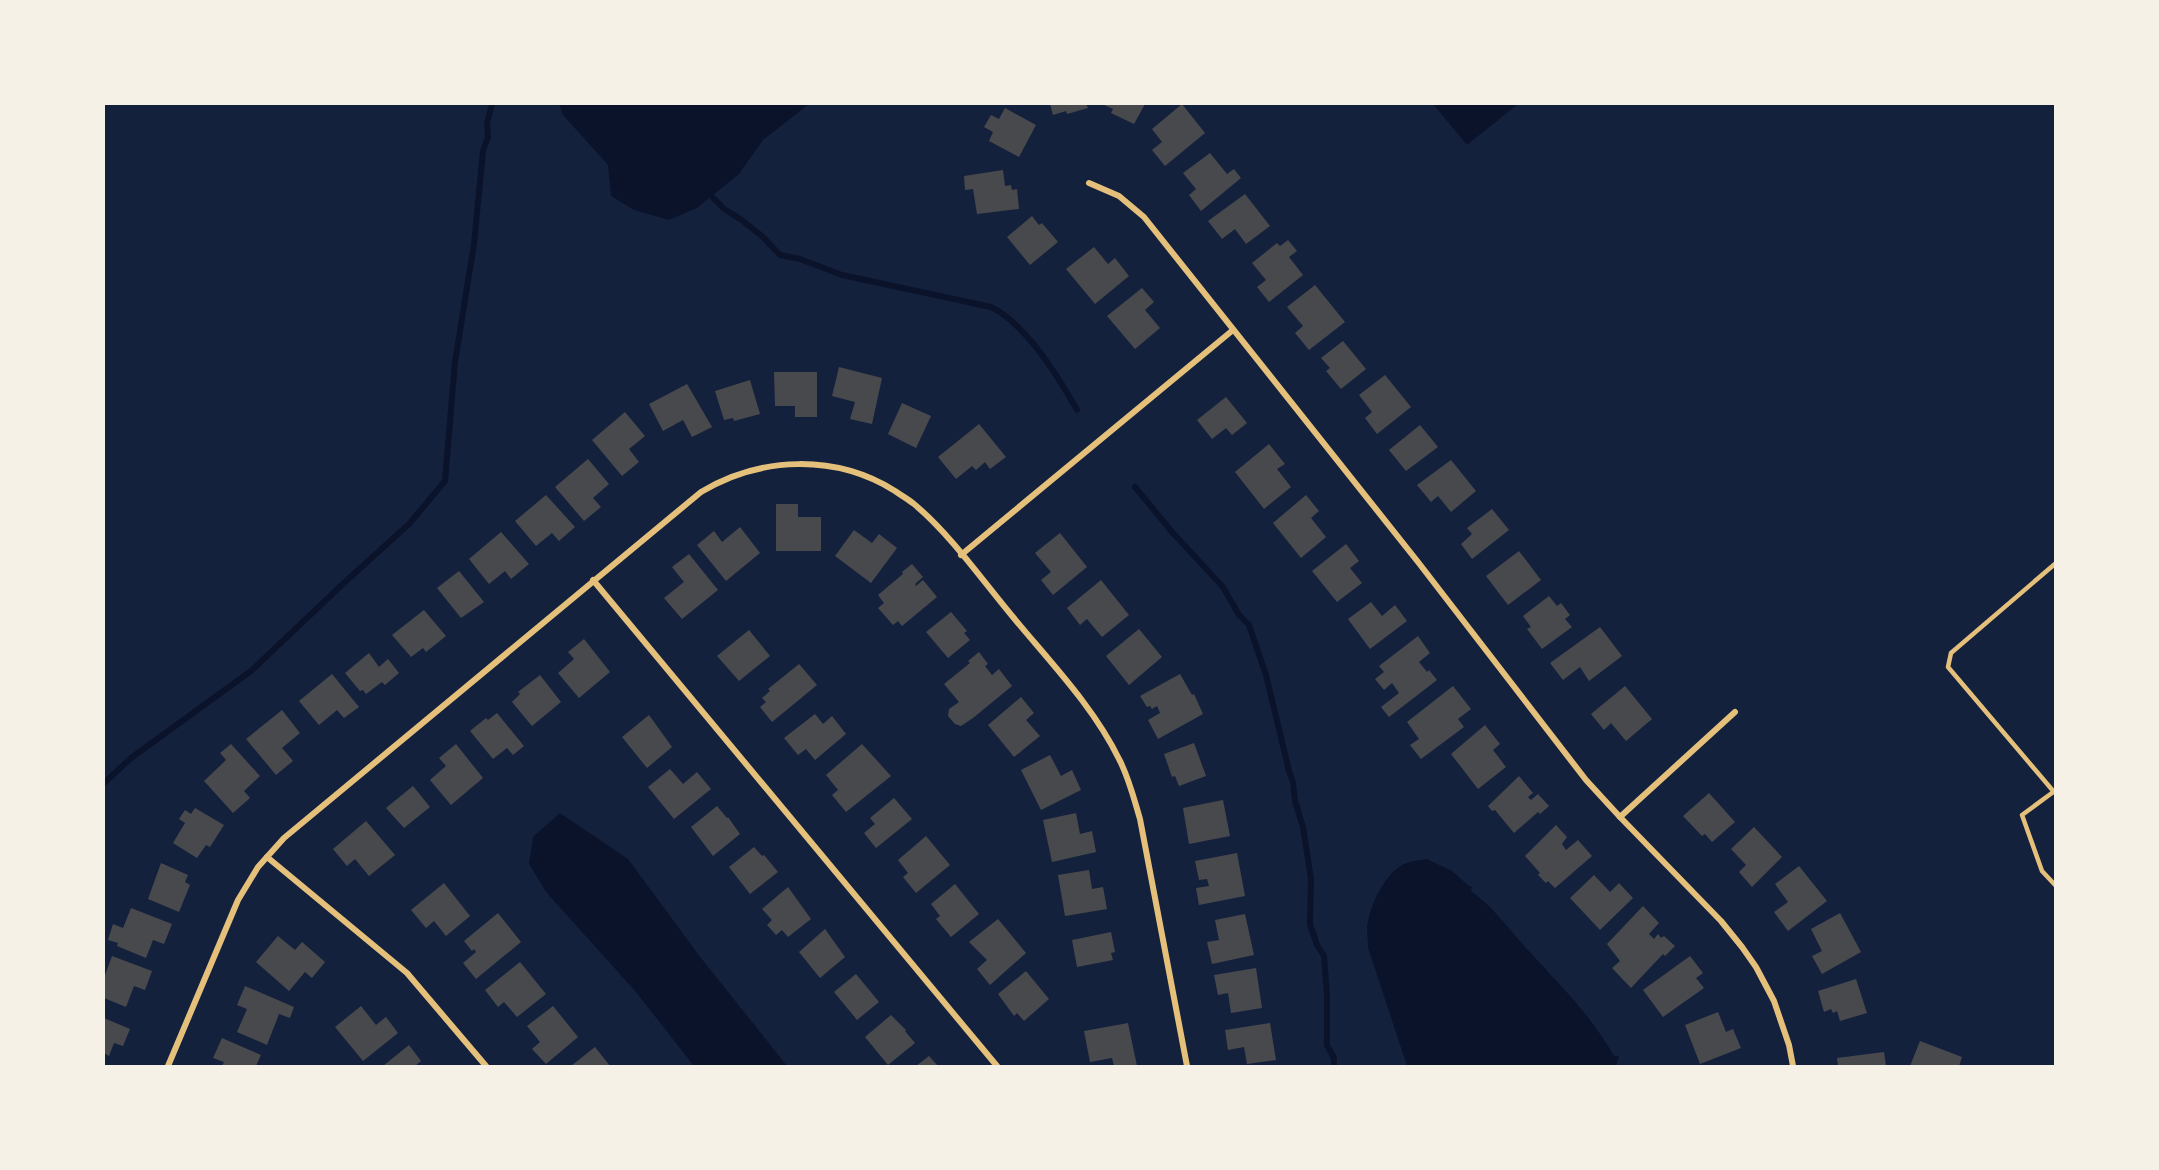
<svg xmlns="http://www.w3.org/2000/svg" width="2159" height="1170" font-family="Barlow,sans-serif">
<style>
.water{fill:#0b132b}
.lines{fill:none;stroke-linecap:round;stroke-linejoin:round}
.stream{stroke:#0b132b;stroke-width:6}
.building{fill:#48494c}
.service{stroke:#e5c07b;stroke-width:4.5}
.minor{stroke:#e5c07b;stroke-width:6}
</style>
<rect width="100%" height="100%" fill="#14213d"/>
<g class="water">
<polygon points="559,104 809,104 763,140 739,174 697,208 669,220 634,210 611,196 608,165 563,115"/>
<polygon points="1433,104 1518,104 1467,145"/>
<polygon points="560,813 628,859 701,958 787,1066 694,1066 636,992 546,892 529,864 533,837"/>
<path d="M1427,859L1452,871L1469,886L1472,887L1471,891C1492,906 1509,929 1526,948C1557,982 1591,1015 1614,1056H1619L1616,1066H1407L1368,948C1368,941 1367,935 1367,929C1368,909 1383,878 1399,867C1407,861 1417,861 1427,859Z"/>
</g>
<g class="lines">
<g class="stream">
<path d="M706,190L723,208L743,221L763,237L780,255L800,259L842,275L991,307C1026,324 1058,376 1077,410"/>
<polyline points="1135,487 1173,533 1223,587 1239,615 1249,625 1266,675 1289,771 1293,782 1295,801 1303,827 1311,879 1310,924 1317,945 1324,956 1327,995 1327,1045 1334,1058 1334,1066"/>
<polyline points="104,783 131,758 251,671 345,582 409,524 445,481 455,362 474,244 483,151 488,137 487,123 492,104"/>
</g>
</g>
<g class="building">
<polygon points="1050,104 1086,104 1088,108 1067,114 1066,111 1053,115"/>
<polygon points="1102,104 1145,104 1134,124 1111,113 1113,109"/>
<polygon points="1182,104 1205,133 1165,166 1152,150 1162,142 1152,129"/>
<polygon points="1005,108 1036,125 1019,157 989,141 993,132 984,127 991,115 999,119"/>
<polygon points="1210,153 1227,174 1234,169 1241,178 1201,211 1189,195 1196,189 1183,173"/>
<polygon points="1003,170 1005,186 1011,185 1012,190 1017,189 1019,209 977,214 973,189 965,190 964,176"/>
<polygon points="1245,194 1270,226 1246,244 1235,229 1222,239 1208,221"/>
<polygon points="1032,216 1039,225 1042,223 1058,242 1030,265 1007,237"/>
<polygon points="1288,240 1297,251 1289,257 1303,275 1269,302 1257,287 1266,280 1252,263 1277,243 1280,246"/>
<polygon points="1094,247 1108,264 1115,258 1129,276 1095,304 1066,269"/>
<polygon points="1315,285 1345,322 1309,350 1295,333 1303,326 1287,307"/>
<polygon points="1142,288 1154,302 1145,310 1160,328 1135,349 1107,316"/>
<polygon points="1343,341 1366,369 1341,389 1326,371 1330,368 1321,358"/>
<polygon points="839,367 882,378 872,424 850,419 855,402 832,396"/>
<polygon points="774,372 817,372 817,417 795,417 795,406 775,406"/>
<polygon points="1385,375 1411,407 1377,434 1365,418 1372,412 1359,395"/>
<polygon points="750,380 760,414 734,421 733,418 724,420 715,391"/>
<polygon points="687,384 712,427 692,437 683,420 663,431 649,404"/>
<polygon points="1226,397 1247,423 1232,435 1226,428 1212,439 1197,420"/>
<polygon points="902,403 931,416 916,448 888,434"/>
<polygon points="625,412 645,436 629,449 639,462 622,476 592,440"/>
<polygon points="979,424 1006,457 990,469 985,462 976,470 972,466 956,479 938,457"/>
<polygon points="1420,425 1438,447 1406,471 1389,450"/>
<polygon points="1269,444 1285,464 1277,469 1291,487 1264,509 1235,472"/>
<polygon points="588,459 609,484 593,498 601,507 584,521 555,487"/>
<polygon points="1451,460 1476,491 1451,512 1438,496 1431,502 1417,485"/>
<polygon points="546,495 575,527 559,541 552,533 536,546 515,521"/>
<polygon points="1306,495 1319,511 1311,518 1326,537 1301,558 1273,523"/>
<polygon points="776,504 798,504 798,517 821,517 821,551 776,551"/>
<polygon points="1492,509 1509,530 1472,559 1461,544 1472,534 1467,528"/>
<polygon points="740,527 760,553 726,581 697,545 714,531 722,542"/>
<polygon points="854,530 872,543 879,534 897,548 871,583 835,556"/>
<polygon points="501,532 529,564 511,579 505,571 489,584 469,559"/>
<polygon points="1060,533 1087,567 1053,595 1041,580 1051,572 1035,553"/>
<polygon points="1346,544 1359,561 1350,568 1362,583 1337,602 1312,571"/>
<polygon points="1519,551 1541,580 1508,605 1486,576"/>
<polygon points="689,554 718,590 682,619 664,598 684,582 672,567"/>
<polygon points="912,564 923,577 915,584 916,586 923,580 937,597 902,626 898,621 893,625 878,608 884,603 878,595 903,574 902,572"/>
<polygon points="459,571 484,602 461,618 437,588"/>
<polygon points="1101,580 1129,615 1102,637 1087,619 1080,625 1067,608"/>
<polygon points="1549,596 1557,606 1561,603 1570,615 1565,619 1572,627 1542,649 1527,629 1531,627 1523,616"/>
<polygon points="1371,602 1382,616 1395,605 1407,621 1370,649 1348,619"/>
<polygon points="424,610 446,636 426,652 423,648 411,657 392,635"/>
<polygon points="951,612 967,631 964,633 970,640 948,658 926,632"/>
<polygon points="1600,627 1622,656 1589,681 1580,667 1563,680 1550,663"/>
<polygon points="1139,629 1162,657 1129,685 1106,656"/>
<polygon points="749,630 770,656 739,681 717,656"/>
<polygon points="1418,636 1430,653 1419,662 1427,672 1429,670 1437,680 1389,717 1381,707 1399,693 1392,683 1384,690 1375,679 1384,672 1379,666"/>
<polygon points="584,639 610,672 579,698 558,673 574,659 568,652"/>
<polygon points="979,652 988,664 985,666 992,675 999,669 1012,686 973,718 961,726 955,724 948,716 949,709 959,702 944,684 970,663 968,661"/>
<polygon points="369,653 379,667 388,659 399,673 385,685 382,682 366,694 363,690 360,691 345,673"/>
<polygon points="799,664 817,685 772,722 760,707 766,702 762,698 770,691 768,689"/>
<polygon points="332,674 359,707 344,718 337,710 319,725 299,701"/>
<polygon points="1180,674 1192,695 1194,694 1203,714 1158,739 1148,720 1160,713 1157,706 1152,709 1150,706 1147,707 1140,696"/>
<polygon points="540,675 561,702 532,726 512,702 520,694 518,692"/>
<polygon points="1453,686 1471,709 1458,719 1464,727 1421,759 1410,745 1419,739 1407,722"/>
<polygon points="1625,686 1652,719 1626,741 1611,723 1604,730 1591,714"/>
<polygon points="1021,697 1034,713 1026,720 1040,736 1014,757 988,725"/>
<polygon points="282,710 300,733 282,748 293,761 276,775 246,739"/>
<polygon points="497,713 524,746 513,755 507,748 493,759 470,731 486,718 488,720"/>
<polygon points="815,714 823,724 832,716 846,734 815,760 806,749 798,755 784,738"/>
<polygon points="649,715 672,747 647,768 622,737"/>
<polygon points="1485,725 1500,744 1493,750 1506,767 1478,789 1451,754"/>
<polygon points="1194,743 1206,776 1179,786 1175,776 1172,777 1164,754"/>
<polygon points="231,744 260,776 244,791 250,798 233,813 204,781 226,760 220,753"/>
<polygon points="456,744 483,778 451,805 430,780 446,766 439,758"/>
<polygon points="862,744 891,776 846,812 832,795 838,790 826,775"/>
<polygon points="1050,755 1061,776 1072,770 1081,790 1041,810 1021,770"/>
<polygon points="670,769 683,784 697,772 711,789 674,819 648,787"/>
<polygon points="1519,776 1533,793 1528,797 1531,800 1538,794 1549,806 1540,814 1538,812 1514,833 1495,810 1492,811 1488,806"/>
<polygon points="413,786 430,807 404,828 386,808"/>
<polygon points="1709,793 1735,822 1712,842 1705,834 1702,836 1683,816"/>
<polygon points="894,798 912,819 876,848 864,833 875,824 870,818"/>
<polygon points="1223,800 1230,836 1189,844 1183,808"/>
<polygon points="717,806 727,818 728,817 740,834 713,856 691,827"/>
<polygon points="195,808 224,825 210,847 206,845 197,858 173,843 185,823 179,819 185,810 191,814"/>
<polygon points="1076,813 1080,834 1092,831 1096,852 1052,862 1043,820"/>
<polygon points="366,821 395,855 369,876 355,859 347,866 333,849"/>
<polygon points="1556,825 1567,837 1562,844 1566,850 1578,840 1592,856 1555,888 1548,881 1546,883 1538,875 1540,873 1525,856"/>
<polygon points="1754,827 1782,857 1752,887 1739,872 1746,865 1731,849"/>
<polygon points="926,836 950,865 916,893 903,877 908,873 898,860"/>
<polygon points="754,847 762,856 764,855 778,872 750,894 729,867"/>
<polygon points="1237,853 1245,896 1199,905 1196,888 1209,886 1207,879 1199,880 1195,861"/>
<polygon points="161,863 188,875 185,882 190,885 179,912 148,899"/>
<polygon points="1799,866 1827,901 1788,931 1774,912 1788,902 1775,884"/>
<polygon points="1089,870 1092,889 1103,887 1107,909 1065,916 1058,875"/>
<polygon points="1594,875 1610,892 1619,883 1633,898 1600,930 1570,898"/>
<polygon points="444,883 470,916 446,936 434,921 426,928 411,910"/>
<polygon points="955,884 979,914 951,937 936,919 940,916 931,904"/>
<polygon points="788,887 811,919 788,937 782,930 776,935 767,925 772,920 762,909"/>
<polygon points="1643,906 1659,923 1649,934 1654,939 1658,934 1661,938 1664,936 1675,946 1665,956 1663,954 1631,988 1612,968 1620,961 1607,944"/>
<polygon points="131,908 172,924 164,944 153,940 146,958 117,946 118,943 108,940 113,924 123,928"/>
<polygon points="498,913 521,942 476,979 463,963 476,952 474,949 472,951 464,941"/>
<polygon points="1840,913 1861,952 1822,974 1812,956 1822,951 1811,929"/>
<polygon points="1245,914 1254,955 1212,964 1207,942 1219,940 1215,920"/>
<polygon points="998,919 1026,953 990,985 977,969 987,960 969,942"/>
<polygon points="825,929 845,957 820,978 799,952"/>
<polygon points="1111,932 1115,952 1111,953 1113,960 1077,967 1072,940"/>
<polygon points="278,936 295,950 302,942 325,962 312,978 305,972 289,991 256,962"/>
<polygon points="112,956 152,971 145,990 134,986 126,1007 104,998 104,978"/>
<polygon points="1690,956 1703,973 1696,978 1704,988 1663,1017 1643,990"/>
<polygon points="520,962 546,994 517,1017 504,1002 498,1007 485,990"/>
<polygon points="1256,968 1262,1008 1231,1013 1228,993 1218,995 1214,975"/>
<polygon points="1026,971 1049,999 1024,1021 1017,1013 1014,1016 998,994"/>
<polygon points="856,974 879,1002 857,1020 834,992"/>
<polygon points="1856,979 1867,1013 1840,1021 1837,1011 1833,1013 1831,1009 1824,1012 1818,991"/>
<polygon points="245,986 294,1007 290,1018 279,1014 267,1045 237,1032 247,1009 237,1005"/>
<polygon points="361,1006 376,1025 386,1017 398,1033 363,1061 335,1027"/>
<polygon points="553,1006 578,1037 546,1064 532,1049 540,1042 527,1026"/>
<polygon points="1718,1012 1726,1032 1733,1029 1741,1048 1700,1064 1685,1025"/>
<polygon points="891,1015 906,1030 905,1031 915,1043 888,1065 865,1037"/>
<polygon points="104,1018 130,1029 123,1046 114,1043 109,1056 104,1053"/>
<polygon points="1128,1023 1137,1066 1114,1066 1112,1058 1090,1062 1084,1031"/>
<polygon points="1270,1023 1276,1060 1247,1064 1244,1047 1228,1050 1225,1030"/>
<polygon points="222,1038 261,1055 256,1066 222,1066 224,1062 213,1058"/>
<polygon points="1920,1041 1962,1057 1959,1066 1910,1066"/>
<polygon points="409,1045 421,1061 415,1066 383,1066"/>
<polygon points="595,1047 610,1066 571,1066"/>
<polygon points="1884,1052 1886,1066 1838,1066 1837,1058"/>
<polygon points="929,1056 938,1066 916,1066"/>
</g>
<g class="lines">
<g class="service">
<polyline points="2056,790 2022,815 2042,871 2056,886"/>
<polyline points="2054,792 1948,667 1951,653 2056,563"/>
</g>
<g class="minor">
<polyline points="1089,183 1119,196 1144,217 1418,562 1586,780 1620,817 1721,921 1742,947 1756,967 1774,1001 1789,1045 1793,1066"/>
<polyline points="961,555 1233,330"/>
<polyline points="593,580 997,1066"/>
<polyline points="1620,817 1735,712"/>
<polyline points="267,857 407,973 486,1066"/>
<path d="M168,1066L238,900L258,867L284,838L701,492C761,456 836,454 895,491C902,496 908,499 914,504C951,535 982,580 1013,617C1050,662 1093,706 1119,759C1129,778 1134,799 1140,819L1187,1066"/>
</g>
</g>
<rect width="2159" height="1170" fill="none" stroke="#f6f1e7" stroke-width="210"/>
</svg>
